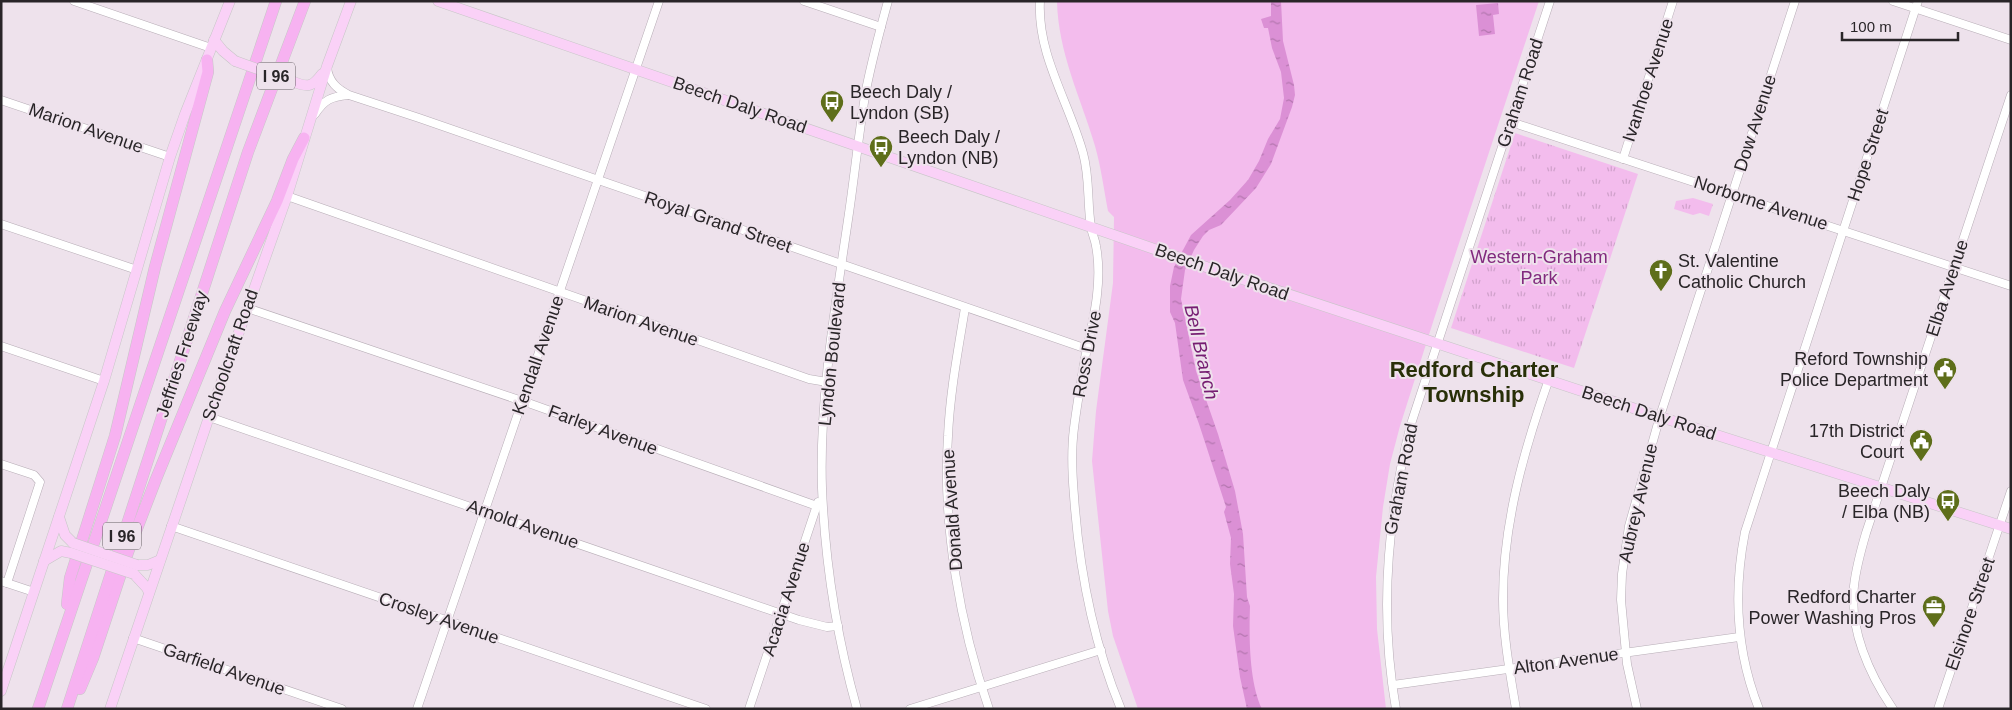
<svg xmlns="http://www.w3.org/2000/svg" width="2012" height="710" font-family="Arial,sans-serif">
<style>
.grass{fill:#f3bced}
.park{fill:url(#park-tufts)}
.water{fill:url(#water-ripples)}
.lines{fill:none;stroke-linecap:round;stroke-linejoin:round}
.minor-casing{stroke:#b7adb6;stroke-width:9}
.major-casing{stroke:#c7c6c7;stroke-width:11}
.highway-casing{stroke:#c7c6c7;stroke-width:12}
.minor{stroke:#fff;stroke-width:8}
.major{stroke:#fad1f7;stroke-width:10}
.highway{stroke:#f7b2f1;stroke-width:11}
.major-bridge-casing{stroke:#c7c6c7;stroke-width:11;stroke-linecap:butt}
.major-bridge{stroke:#fad1f7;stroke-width:10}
.labels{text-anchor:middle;stroke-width:4;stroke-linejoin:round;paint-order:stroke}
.shield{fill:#eee2ec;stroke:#645e63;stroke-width:1}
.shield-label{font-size:16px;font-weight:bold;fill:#292528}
.street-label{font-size:18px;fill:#292528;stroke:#eee2ec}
.poi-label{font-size:18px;fill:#292528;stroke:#eee2ec;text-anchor:end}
.park-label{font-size:18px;fill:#822a7e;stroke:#eee2ec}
.water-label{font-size:19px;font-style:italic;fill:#761d72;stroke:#eee2ec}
.district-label{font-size:22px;font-weight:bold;fill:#282f08;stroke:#eee2ec}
</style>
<defs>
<pattern id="park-tufts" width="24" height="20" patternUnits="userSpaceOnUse" patternTransform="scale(1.25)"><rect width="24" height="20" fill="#f3bced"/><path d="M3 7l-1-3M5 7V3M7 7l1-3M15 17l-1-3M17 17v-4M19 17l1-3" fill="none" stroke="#d0a1cb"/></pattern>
<pattern id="water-ripples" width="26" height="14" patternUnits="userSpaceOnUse" patternTransform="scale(1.25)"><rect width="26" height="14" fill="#db90d5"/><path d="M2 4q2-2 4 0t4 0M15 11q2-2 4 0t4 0" fill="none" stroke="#b275ad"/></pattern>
</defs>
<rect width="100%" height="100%" fill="#eee2ec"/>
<path class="grass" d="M1057,1H1539L1434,319L1400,426L1390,464L1383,507L1376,577L1377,629L1386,709H1138L1113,636L1108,611L1092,461L1096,411L1113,283L1114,217L1108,211C1104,190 1101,167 1095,146C1081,98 1058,53 1057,1Z"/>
<g class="park">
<polygon points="1515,133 1638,174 1574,368 1451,328"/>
<polygon points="1693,198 1713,204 1709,216 1700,213 1693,215 1674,209 1676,201"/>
</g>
<g class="water">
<path d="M1271,1H1281L1283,41L1294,85L1295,95L1292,107L1271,164L1256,188L1221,225L1209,230L1203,236L1194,250L1185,270L1181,299L1196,371L1218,434L1235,491L1243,534L1247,597L1250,606C1249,636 1249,682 1262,709H1247L1240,677L1233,626L1234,594L1230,564L1231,538L1224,512L1226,507L1199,424L1183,380L1175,323L1170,312V286L1174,267L1191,235L1230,200L1248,180L1259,161L1268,139L1280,119L1284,98L1281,72L1272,48L1268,28H1264L1261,19L1271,16Z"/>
<polygon points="1498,3 1499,14 1493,15 1495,34 1479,36 1476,5"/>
</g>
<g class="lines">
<g class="minor-casing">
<g id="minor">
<polyline points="74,1 211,48"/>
<polyline points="804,1 881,27"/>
<path d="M1040,1C1037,55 1069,102 1083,153C1090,178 1087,202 1091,227C1092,234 1095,239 1096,246C1103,283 1093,321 1085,358C1081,381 1077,404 1074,428C1071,451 1072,473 1074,496C1079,568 1093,642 1121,709"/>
<polyline points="1893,1 2011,40"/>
<path d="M327,68C329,82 337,89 349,95L419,118L1087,349"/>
<polyline points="1,100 170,157"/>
<path d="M315,114C325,99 331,97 348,95"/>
<polyline points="1511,122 2011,286"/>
<polyline points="1623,159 1673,1"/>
<polyline points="287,196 809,379 827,382"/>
<polyline points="1,224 137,270"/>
<polyline points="247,308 531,404 817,506"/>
<path d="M965,308C958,351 950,392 948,436C942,524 960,626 989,709"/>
<polyline points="1,346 104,381"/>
<polyline points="209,417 799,620 827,627 838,626"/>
<polyline points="1,464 34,475 40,482 7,583"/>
<polyline points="171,526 706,709"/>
<polyline points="1,581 34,592"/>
<polyline points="133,638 342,709"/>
<polyline points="1393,685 1739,637"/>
<polyline points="417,709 659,1"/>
<polyline points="749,709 818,502"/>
<path d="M857,709C837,638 825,562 822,488C819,399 836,302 849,213C855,172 859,131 866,90C872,60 880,30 888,1"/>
<polyline points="910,709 1101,650"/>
<path d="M1396,709C1379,613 1387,518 1411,424L1550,1"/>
<path d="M1516,709C1510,673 1503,636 1503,599C1503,523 1524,450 1549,379"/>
<polyline points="1637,709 1627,664 1621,600 1622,574 1629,526 1660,416 1795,1"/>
<path d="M1759,709C1736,651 1733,593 1745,532L1918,1"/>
<path d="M1893,709C1869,674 1849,629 1854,586C1856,568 1861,550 1866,533L2011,95"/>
<polyline points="1938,709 2011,491"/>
</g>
</g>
<g class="major-casing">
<g id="major">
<polyline points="438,1 1212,269 1651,414 2011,529"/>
<polyline points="214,40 223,51 235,61"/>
<path d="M294,82C309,88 313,86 322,74"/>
<polyline points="59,517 65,535 73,543"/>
<polyline points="44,561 61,551 71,553"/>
<polyline points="137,565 148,565 160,560"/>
<polyline points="134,574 147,588 149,593"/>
<polyline points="1,691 104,381 170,157 185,114 230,1"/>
<polyline points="110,709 209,417 287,196 327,66 351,1"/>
</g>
</g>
<g class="highway-casing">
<g id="highway">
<polyline points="67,604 70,578 115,436 155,267 208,72 207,60"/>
<polyline points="80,689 93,658 128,552 156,479 225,311 277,201 293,159 304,138"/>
<polyline points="38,709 276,1"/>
<polyline points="67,709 248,152 305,1"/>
</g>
</g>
<use href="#minor" class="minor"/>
<use href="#major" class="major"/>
<use href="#highway" class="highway"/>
<g class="major-bridge-casing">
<g id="major-bridge">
<polyline points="235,61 294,82"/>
<polyline points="73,543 137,565"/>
<polyline points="71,553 134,574"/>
</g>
</g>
<use href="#major-bridge" class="major-bridge"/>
</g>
<defs>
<g id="bus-pin" transform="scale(1.25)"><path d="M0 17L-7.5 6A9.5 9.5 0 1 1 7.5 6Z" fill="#5e6e1a" stroke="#eee2ec"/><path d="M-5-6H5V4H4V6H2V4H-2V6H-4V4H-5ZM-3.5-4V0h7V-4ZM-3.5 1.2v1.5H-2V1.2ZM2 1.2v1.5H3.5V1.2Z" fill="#fff"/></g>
<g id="church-pin" transform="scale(1.25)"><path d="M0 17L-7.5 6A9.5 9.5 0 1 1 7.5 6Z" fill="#5e6e1a" stroke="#eee2ec"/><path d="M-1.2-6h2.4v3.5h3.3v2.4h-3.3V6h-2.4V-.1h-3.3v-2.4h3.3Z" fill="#fff"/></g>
<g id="civic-pin" transform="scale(1.25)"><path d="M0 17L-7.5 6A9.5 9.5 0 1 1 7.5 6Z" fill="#5e6e1a" stroke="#eee2ec"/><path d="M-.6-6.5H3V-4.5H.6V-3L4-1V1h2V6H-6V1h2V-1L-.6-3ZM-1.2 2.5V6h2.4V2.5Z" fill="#fff"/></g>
<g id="office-pin" transform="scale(1.25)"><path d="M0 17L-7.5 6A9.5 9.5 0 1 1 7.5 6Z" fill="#5e6e1a" stroke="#eee2ec"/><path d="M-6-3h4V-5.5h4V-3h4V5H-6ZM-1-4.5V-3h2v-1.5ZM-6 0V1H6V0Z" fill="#fff"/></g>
</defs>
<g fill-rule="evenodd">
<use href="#bus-pin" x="832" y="102"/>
<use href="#bus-pin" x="881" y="147"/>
<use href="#church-pin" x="1661" y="271"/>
<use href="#civic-pin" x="1945" y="369"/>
<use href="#civic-pin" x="1921" y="441"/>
<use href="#bus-pin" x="1948" y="501"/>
<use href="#office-pin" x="1934" y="607"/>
</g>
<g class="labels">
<g class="shield">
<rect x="257" y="62.5" width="38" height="27" rx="4"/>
<rect x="103" y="522.5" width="38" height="27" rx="4"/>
</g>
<g class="shield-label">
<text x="276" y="82">I 96</text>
<text x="122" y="542">I 96</text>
</g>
<g class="street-label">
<text transform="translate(1648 80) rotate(-72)" y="6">Ivanhoe Avenue</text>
<text transform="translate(1520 93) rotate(-72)" y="6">Graham Road</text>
<text transform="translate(740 105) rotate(19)" y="6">Beech Daly Road</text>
<text transform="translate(1755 123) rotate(-72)" y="6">Dow Avenue</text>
<text transform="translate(86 128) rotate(19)" y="6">Marion Avenue</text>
<text transform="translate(1868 155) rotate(-72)" y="6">Hope Street</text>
<text transform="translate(1761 203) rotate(18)" y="6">Norborne Avenue</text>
<text transform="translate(718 222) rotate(19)" y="6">Royal Grand Street</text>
<text transform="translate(1222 272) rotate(19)" y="6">Beech Daly Road</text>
<text transform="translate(1947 288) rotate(-72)" y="6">Elba Avenue</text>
<text transform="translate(641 321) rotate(19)" y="6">Marion Avenue</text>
<text transform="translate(182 354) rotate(-72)" y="6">Jeffries Freeway</text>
<text transform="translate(832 354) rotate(-84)" y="6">Lyndon Boulevard</text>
<text transform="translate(1087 354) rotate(-79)" y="6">Ross Drive</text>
<text transform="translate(230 355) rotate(-71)" y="6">Schoolcraft Road</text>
<text transform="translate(538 355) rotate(-71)" y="6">Kendall Avenue</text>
<text transform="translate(1649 413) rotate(18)" y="6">Beech Daly Road</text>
<text transform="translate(603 430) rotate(20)" y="6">Farley Avenue</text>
<text transform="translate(1401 479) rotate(-79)" y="6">Graham Road</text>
<text transform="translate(1638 503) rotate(-77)" y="6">Aubrey Avenue</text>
<text transform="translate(952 510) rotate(-94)" y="6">Donald Avenue</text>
<text transform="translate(523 524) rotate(19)" y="6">Arnold Avenue</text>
<text transform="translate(786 599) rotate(-72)" y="6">Acacia Avenue</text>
<text transform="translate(1970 614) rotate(-71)" y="6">Elsinore Street</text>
<text transform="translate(439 618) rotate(19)" y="6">Crosley Avenue</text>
<text transform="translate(1566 661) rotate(-8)" y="6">Alton Avenue</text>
<text transform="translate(224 669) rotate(19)" y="6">Garfield Avenue</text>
</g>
<g class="poi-label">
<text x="850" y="98" text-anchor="start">Beech Daly /<tspan x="850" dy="21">Lyndon (SB)</tspan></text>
<text x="898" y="143" text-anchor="start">Beech Daly /<tspan x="898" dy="21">Lyndon (NB)</tspan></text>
<text x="1678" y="267" text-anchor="start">St. Valentine<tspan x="1678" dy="21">Catholic Church</tspan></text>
<text x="1928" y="365">Reford Township<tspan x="1928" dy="21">Police Department</tspan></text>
<text x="1904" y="437">17th District<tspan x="1904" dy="21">Court</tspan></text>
<text x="1930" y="497">Beech Daly<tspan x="1930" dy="21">/ Elba (NB)</tspan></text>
<text x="1916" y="603">Redford Charter<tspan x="1916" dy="21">Power Washing Pros</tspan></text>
</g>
<g class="park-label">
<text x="1539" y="263">Western-Graham<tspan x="1539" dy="21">Park</tspan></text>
</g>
<g class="water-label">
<text transform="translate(1202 352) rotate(77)" y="7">Bell Branch</text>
</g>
<g class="district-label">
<text x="1474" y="377">Redford Charter<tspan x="1474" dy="25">Township</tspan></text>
</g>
</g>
<rect width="2012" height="710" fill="none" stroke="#292528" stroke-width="5"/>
<path d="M1842 32v8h116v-8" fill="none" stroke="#292528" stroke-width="2.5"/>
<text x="1850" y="32" font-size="15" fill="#292528" stroke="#eee2ec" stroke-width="4" paint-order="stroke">100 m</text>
</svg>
